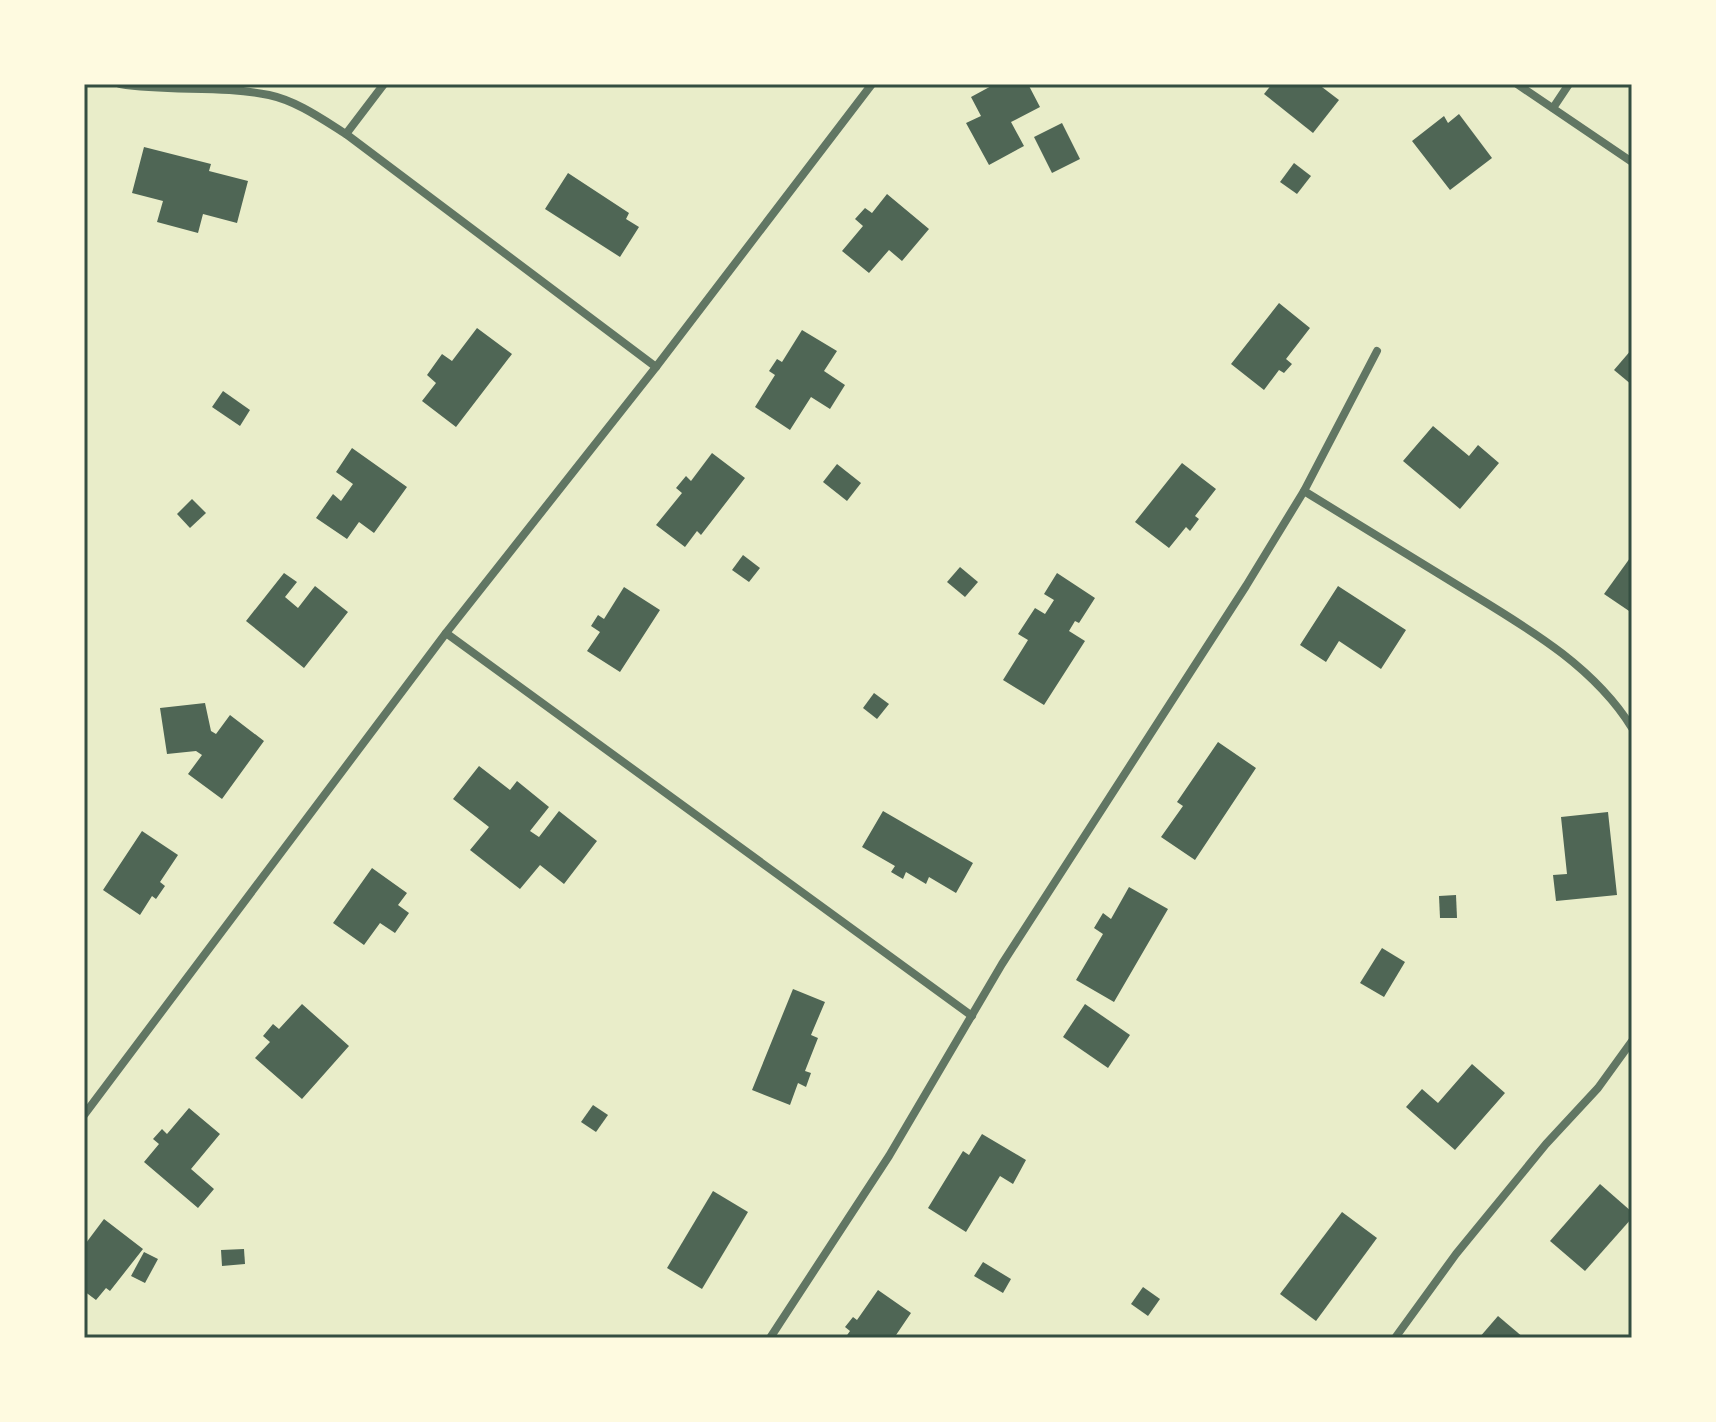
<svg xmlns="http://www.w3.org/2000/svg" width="1716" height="1422" font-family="Jost,sans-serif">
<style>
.building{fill:#4f6655}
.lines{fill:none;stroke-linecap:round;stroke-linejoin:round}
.minor{stroke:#617663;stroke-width:8}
.neatline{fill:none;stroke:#344e41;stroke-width:3}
</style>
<rect width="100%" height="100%" fill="#e9edc9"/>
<g class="building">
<polygon points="995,84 1028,84 1040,107 1011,122 1024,146 989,165 966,123 981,116 971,97"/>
<polygon points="1272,84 1318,84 1339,100 1313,133 1264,94"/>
<polygon points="1459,114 1492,158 1450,190 1412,141 1444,116 1448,123"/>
<polygon points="1062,123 1080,159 1052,173 1034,137"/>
<polygon points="144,147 211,164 209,171 248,181 237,223 203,214 198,233 157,222 163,201 132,193"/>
<polygon points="1294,163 1311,176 1297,194 1280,182"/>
<polygon points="568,173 629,213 626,219 639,227 620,257 545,209"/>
<polygon points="887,194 929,229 902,261 889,250 869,273 842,251 863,226 855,219 865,208 872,213"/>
<polygon points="1279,303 1310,328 1286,359 1292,364 1284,373 1279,370 1264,390 1231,364"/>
<polygon points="477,328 512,354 456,427 422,401 436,383 427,375 442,354 452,361"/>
<polygon points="802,330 837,351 824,371 845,385 830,409 811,397 790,430 755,407 775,375 769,371 777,359 782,362"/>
<polygon points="1632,349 1632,385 1614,370"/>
<polygon points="223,391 250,410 240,426 212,407"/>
<polygon points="1433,426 1469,456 1478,445 1499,463 1460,509 1403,461"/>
<polygon points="352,448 407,487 374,533 359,522 347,539 316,518 333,494 341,501 353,484 336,472"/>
<polygon points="712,453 745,478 701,535 697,531 685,547 656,525 682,493 676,488 686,476 691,481"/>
<polygon points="1182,463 1216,489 1195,516 1199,519 1190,531 1186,527 1169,548 1135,522"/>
<polygon points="837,464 861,483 847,501 823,482"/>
<polygon points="192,499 206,513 190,528 177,514"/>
<polygon points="743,555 760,568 749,582 732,570"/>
<polygon points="1630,558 1632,559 1632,613 1604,594"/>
<polygon points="960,567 978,582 965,597 947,582"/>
<polygon points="284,573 297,582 285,597 298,608 315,586 348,612 304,668 246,621"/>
<polygon points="1057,573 1095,598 1079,623 1075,621 1069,631 1085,641 1044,705 1003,680 1028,640 1018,634 1035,608 1045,614 1054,600 1044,594"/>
<polygon points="1338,586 1406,630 1381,669 1339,641 1326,662 1300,645"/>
<polygon points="624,587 660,610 620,672 587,651 600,632 591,626 598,615 604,619"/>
<polygon points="874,693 889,704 877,719 863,708"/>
<polygon points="205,703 211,731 216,734 230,715 264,741 222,799 188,774 202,755 196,751 167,754 160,708"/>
<polygon points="1218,742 1256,768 1195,860 1161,837 1183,806 1177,802"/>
<polygon points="479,766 510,790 517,781 549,807 530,831 539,837 559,811 597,841 564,884 540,865 520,889 470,850 489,827 453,799"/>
<polygon points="883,811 973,863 956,893 929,877 926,884 906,872 903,879 891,872 895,866 862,847"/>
<polygon points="1608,812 1617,895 1556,901 1553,875 1567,874 1561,817"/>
<polygon points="142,831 178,855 160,882 165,886 156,899 152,896 140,915 103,890"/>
<polygon points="372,868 407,893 398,905 409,913 395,933 380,923 364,945 333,923"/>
<polygon points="1129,887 1168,909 1114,1002 1076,980 1103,934 1094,928 1103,913 1111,919"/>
<polygon points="1456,895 1457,918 1440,918 1439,896"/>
<polygon points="1382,948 1405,962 1384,997 1360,983"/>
<polygon points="793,989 825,1002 811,1035 818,1038 805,1071 811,1073 806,1087 798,1083 790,1105 752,1090"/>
<polygon points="302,1004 349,1046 302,1099 255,1058 270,1042 263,1036 273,1024 279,1029"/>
<polygon points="1085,1004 1130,1035 1108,1068 1063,1037"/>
<polygon points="1472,1064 1505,1093 1455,1150 1406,1107 1422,1089 1438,1103"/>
<polygon points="593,1105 608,1115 596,1132 581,1122"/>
<polygon points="189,1108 220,1134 191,1169 214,1189 198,1208 144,1162 159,1144 153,1139 162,1129 167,1134"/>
<polygon points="982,1134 1026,1160 1013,1184 1000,1176 966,1232 928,1208 963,1151 969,1155"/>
<polygon points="1600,1184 1632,1212 1632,1218 1585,1271 1550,1241"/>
<polygon points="713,1191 748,1212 702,1289 667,1268"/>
<polygon points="1342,1212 1377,1238 1316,1321 1280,1294"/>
<polygon points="104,1219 143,1249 110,1291 106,1288 96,1300 84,1291 84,1241 86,1243"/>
<polygon points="244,1249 245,1264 222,1266 221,1250"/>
<polygon points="144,1252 158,1259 145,1283 131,1276"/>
<polygon points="983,1262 1011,1279 1003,1293 974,1276"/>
<polygon points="1143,1287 1160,1299 1148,1316 1131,1304"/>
<polygon points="878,1290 911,1313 894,1338 845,1338 850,1331 845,1327 853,1317 857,1320"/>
<polygon points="1498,1316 1524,1338 1479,1338"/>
</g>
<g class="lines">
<g class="minor">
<path d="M120,84C169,92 220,85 269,95C297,101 322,119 346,134L656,367"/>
<polyline points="1517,84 1632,162"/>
<polyline points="1553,108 1569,84"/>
<polyline points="346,134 384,84"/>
<path d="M1304,491C1353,521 1401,551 1449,580C1515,621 1591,661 1632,728"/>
<polyline points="446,633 972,1016"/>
<polyline points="84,1115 446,633 656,367 872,84"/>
<polyline points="770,1338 889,1156 1002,964 1246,586 1304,491 1377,351"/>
<polyline points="1395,1338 1456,1254 1546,1144 1598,1088 1632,1041"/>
</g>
</g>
<rect width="1716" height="1422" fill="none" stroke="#fefae0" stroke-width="172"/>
<rect x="86" y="86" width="1544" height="1250" class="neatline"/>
</svg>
